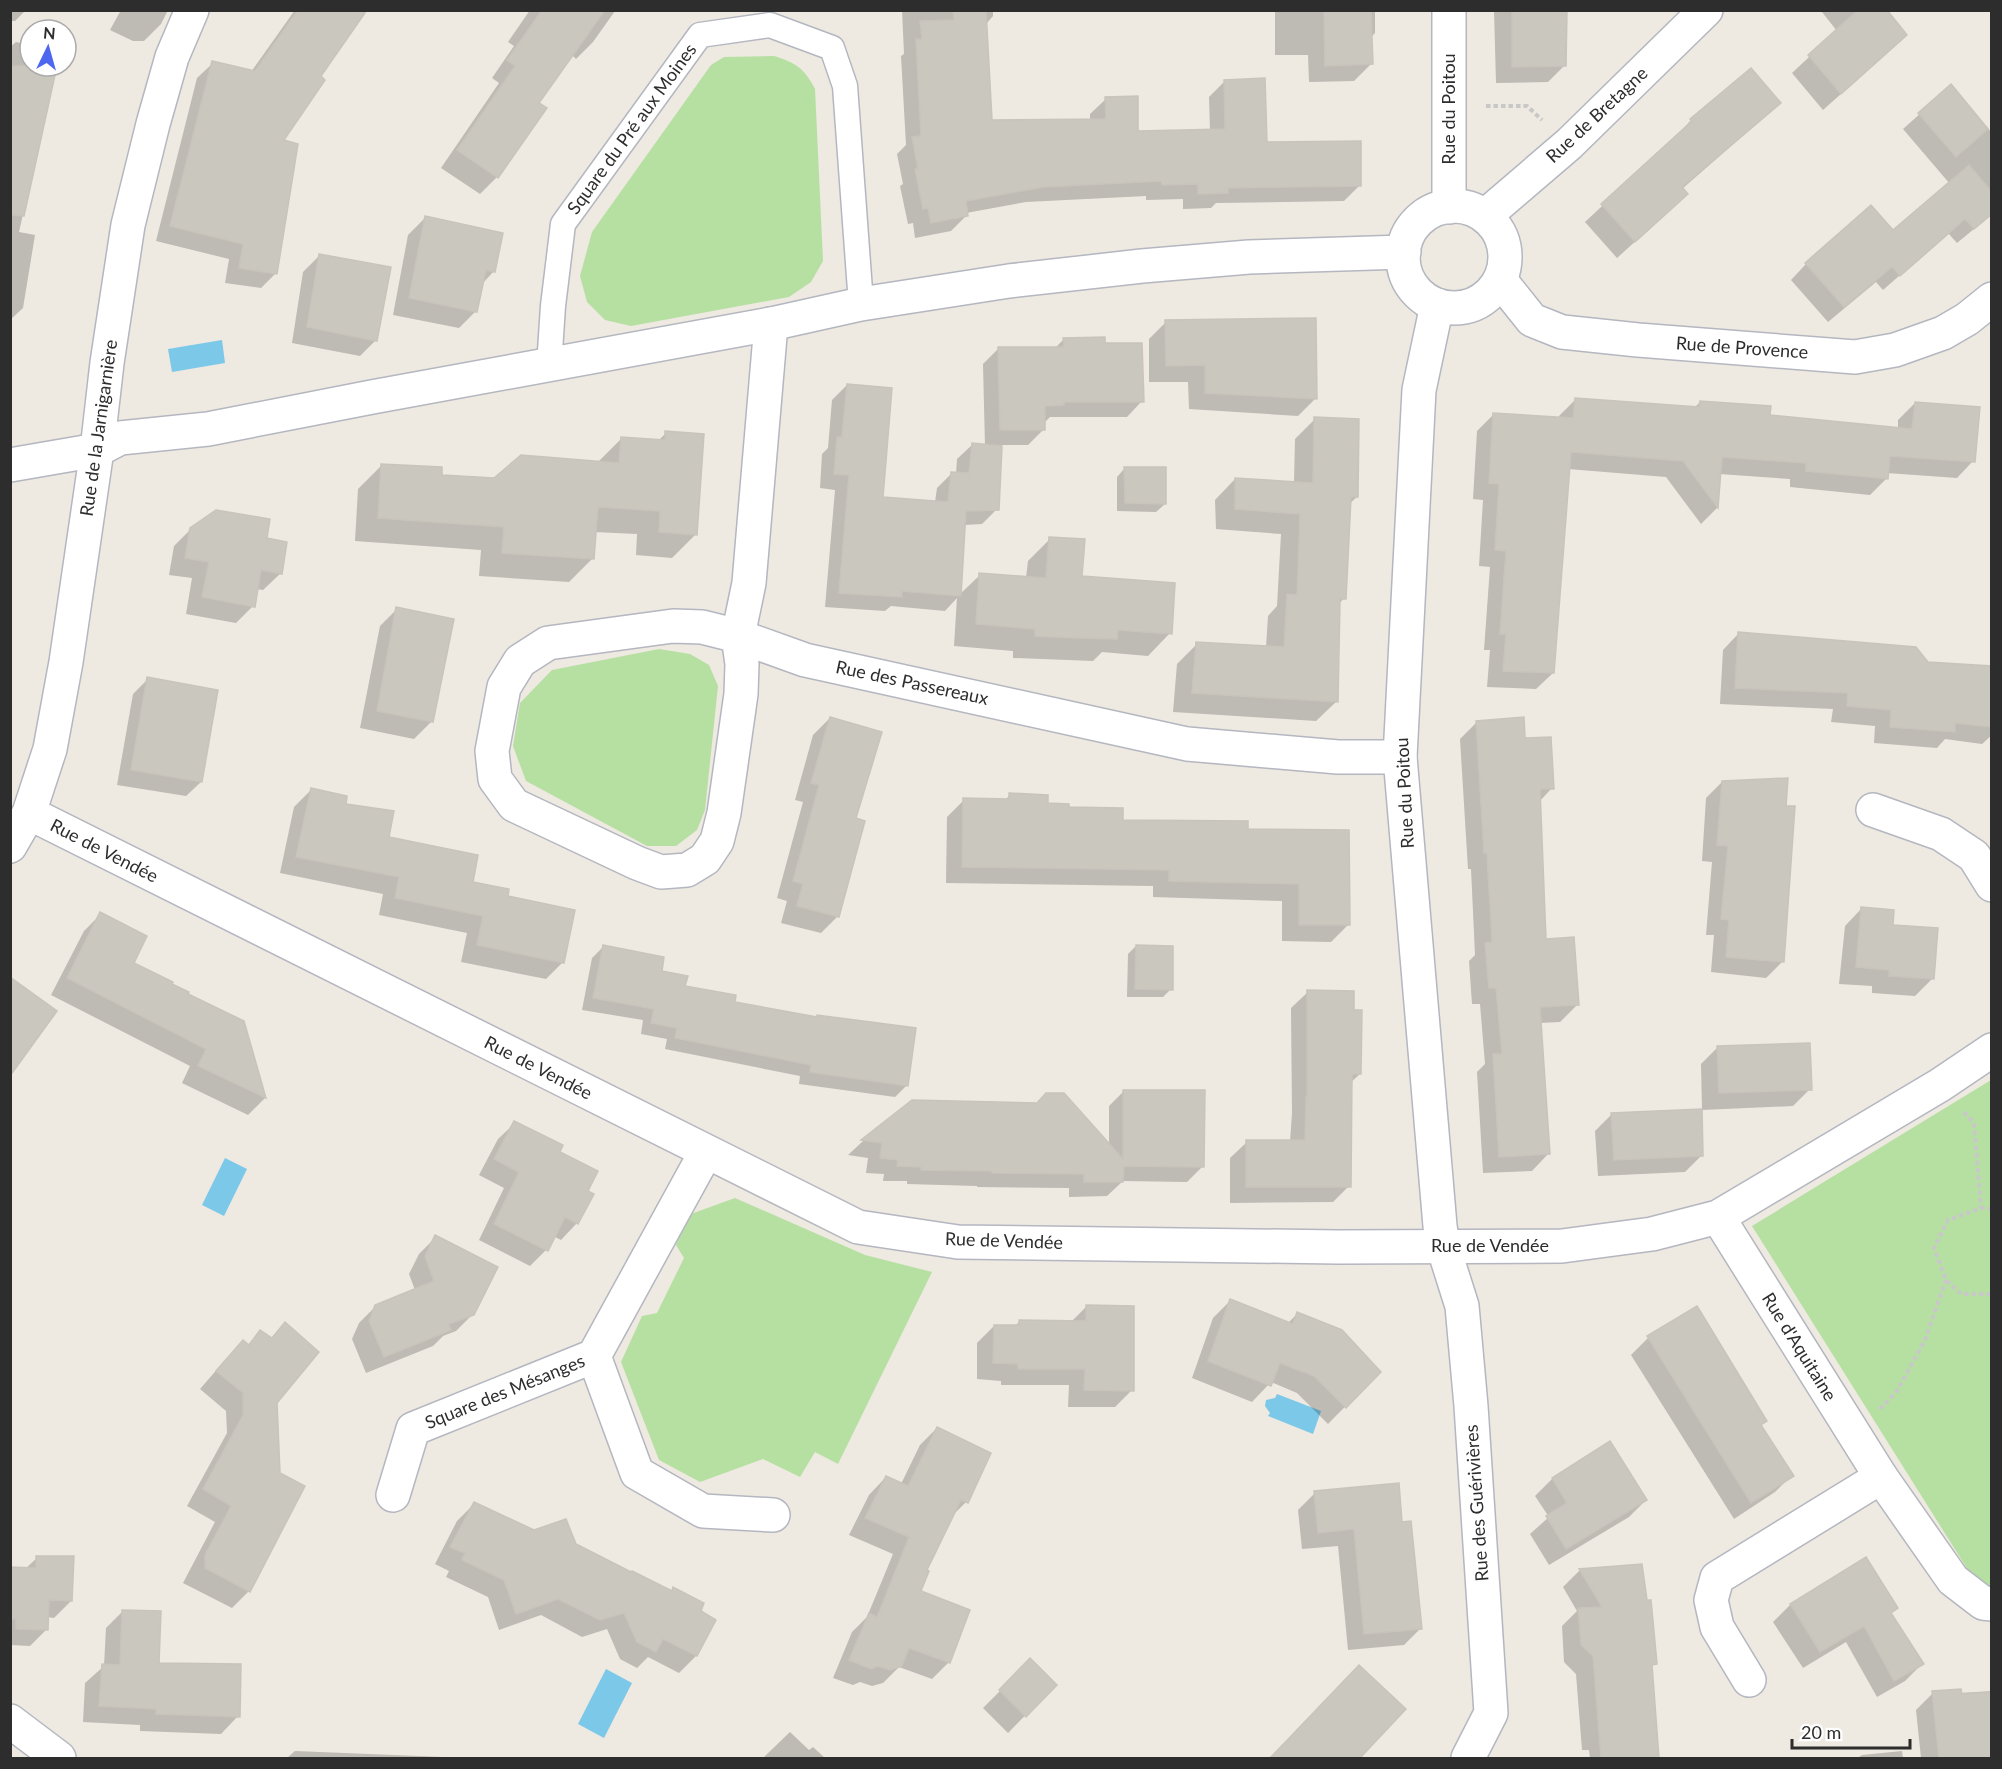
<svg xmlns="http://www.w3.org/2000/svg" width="2002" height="1769" font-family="Lato,sans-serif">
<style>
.green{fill:#b6e0a2}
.water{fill:#7cc8e8}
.shadow{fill:#0003}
.building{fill:#cac7bf;stroke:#c9c4bb;stroke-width:1.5}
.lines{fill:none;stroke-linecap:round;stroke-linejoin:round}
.service-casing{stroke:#b4b7c0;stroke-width:27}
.minor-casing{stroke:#b4b7c0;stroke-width:36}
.path{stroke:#c8c8c8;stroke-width:4;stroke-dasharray:4.5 3;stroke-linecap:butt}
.service{stroke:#fff;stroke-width:24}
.minor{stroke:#fff;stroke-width:33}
.labels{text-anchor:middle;stroke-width:4.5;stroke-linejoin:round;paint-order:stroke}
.street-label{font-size:18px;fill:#2d2d2d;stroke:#fff}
</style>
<rect width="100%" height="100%" fill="#eee9e1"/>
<g class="green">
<path d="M774,56C796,63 804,68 815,89L823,261L811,282L789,297L631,326L605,320L587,302L580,276L592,232L711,65L724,57Z"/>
<polygon points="659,649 690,654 709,665 718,686 705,810 697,830 676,846 647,846 526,781 513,746 520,703 552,670"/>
<polygon points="1991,1080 1991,1593 1983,1594 1752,1226"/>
<polygon points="735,1198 865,1255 932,1272 838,1464 815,1452 800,1477 763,1459 700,1482 659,1460 621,1362 642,1316 657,1313 684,1258 676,1245 688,1215"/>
</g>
<g class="water">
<polygon points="222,340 225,363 172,372 168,349"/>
<polygon points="225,1158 247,1169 224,1216 202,1205"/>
<polygon points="1277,1394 1321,1411 1313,1434 1268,1416 1270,1413 1265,1406 1266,1400 1275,1398"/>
<polygon points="606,1669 632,1683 604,1738 578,1724"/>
</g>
<g class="shadow">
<polygon points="10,10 26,10 15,21 10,21"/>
<polygon points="121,10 168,10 161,24 144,41 133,41 110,30"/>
<polygon points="295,10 356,10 281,141 276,273 261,288 225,283 229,259 156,241 197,78 213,63 251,72"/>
<polygon points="530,10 615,11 593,42 576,59 572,55 537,103 544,108 497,177 480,194 441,168 499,83 492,78 514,46 508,42"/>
<polygon points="902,10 993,10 993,16 986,24 990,121 1090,121 1090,114 1106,99 1136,133 1210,131 1209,97 1225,81 1265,144 1360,185 1344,201 1216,203 1211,208 1183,209 1183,199 1146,200 1146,196 1026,202 966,213 967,215 951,231 915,238 913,223 908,224 900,186 903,184 897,154 906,145 901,56 904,54"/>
<polygon points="1275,10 1375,10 1375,33 1370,38 1371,64 1354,81 1309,82 1308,55 1275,55"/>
<polygon points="1494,10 1565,10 1565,65 1548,82 1496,83"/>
<polygon points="1823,10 1888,10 1886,12 1888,52 1823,110 1792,73 1837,31 1822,12"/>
<polygon points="16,42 30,45 30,66 56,66 19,232 35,235 23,308 10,320 10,47"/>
<polygon points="1751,70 1779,103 1762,119 1682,189 1669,211 1617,258 1585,222 1675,138 1691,120"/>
<polygon points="1951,86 1992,133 1992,214 1957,243 1948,233 1883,290 1876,282 1828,322 1791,280 1806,264 1892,232 1950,184 1903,129"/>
<polygon points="425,218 494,271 482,284 476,311 459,328 393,315 408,235"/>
<polygon points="320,255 376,340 360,356 292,343 303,272"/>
<polygon points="1166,322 1315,399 1298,416 1189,409 1188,382 1149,382 1149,339"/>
<polygon points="1064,339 1103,345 1142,401 1127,417 1050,417 1046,421 1043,421 1043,430 1028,445 1001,445 997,509 982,524 964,525 959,595 980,575 1026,578 1028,561 1050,539 1080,577 1170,633 1148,656 1102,652 1093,661 1013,658 1013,651 954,646 957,598 945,611 891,606 885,611 825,607 835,490 820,488 822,454 828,448 832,400 847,385 881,498 935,502 937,488 952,473 956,474 957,459 972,445 985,446 983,364 999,348 1055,348"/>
<polygon points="1576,399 1694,408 1700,402 1769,417 1898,429 1898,420 1915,403 1973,461 1957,478 1887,473 1887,478 1870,495 1790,487 1790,479 1719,474 1717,508 1701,524 1666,477 1568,469 1553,673 1536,689 1487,687 1490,650 1484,650 1490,567 1479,566 1483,500 1473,499 1477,431 1493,415 1559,419 1559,416"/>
<polygon points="1315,419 1357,497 1349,504 1344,598 1339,604 1337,701 1316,721 1173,712 1177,664 1197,644 1266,647 1268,616 1277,606 1281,534 1216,529 1215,500 1235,479 1294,483 1295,439"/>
<polygon points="666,433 696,534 672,558 636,555 637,534 594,532 593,558 569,582 479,576 481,550 355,541 358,489 382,465 441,476 494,480 597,463 621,439 658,441"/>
<polygon points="1125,468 1165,504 1156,512 1117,511 1117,477"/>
<polygon points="191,529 265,539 281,573 263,590 256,589 253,606 236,623 186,614 192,578 169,575 174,546"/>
<polygon points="397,609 431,722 414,739 360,728 380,626"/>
<polygon points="1739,633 1927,663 1992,668 1992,735 1982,744 1945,739 1937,748 1874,743 1875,726 1831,722 1833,709 1720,704 1723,650"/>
<polygon points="148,679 201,782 186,796 117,785 133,694"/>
<polygon points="830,718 854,819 838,916 821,933 781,923 787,901 777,898 803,802 795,800 813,735"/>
<polygon points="1477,722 1524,740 1552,788 1539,802 1545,940 1577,1005 1560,1022 1539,1023 1548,1154 1532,1171 1483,1173 1477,1072 1485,1064 1480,1004 1472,1004 1469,961 1475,955 1471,869 1468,869 1460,739"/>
<polygon points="1722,782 1785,807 1782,962 1766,978 1711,972 1714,935 1706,935 1712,862 1702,861 1706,798"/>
<polygon points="311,790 344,805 387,838 471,883 507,897 563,962 546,979 461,962 467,933 379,915 383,894 280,873 294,807"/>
<polygon points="1010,795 1121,822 1246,831 1348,925 1331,942 1282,941 1282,901 1153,897 1153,886 946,883 947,817 964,800 1004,801"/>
<polygon points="1862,908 1891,927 1932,979 1915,996 1872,993 1872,986 1839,984 1845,926"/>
<polygon points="101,914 132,964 186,995 243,1022 265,1098 248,1115 182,1083 190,1066 51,995 84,931"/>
<polygon points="1136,946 1171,989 1163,997 1127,997 1128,954"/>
<polygon points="603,947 660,972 684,987 734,1004 907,1085 895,1097 799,1084 800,1076 665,1049 667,1039 641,1034 643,1020 582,1010 592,958"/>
<polygon points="1308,992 1360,1074 1350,1083 1349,1186 1333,1202 1230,1203 1230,1158 1247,1142 1290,1142 1292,1113 1291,1008"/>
<polygon points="1718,1047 1810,1089 1793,1106 1702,1110 1701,1064"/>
<polygon points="1124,1091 1202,1167 1187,1182 1123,1181 1107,1196 1069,1197 1069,1188 977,1187 977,1186 907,1184 907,1181 883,1181 884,1174 866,1173 868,1158 848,1155 862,1142 913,1101 1109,1146 1109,1106"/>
<polygon points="1612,1114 1702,1155 1685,1172 1598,1176 1595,1131"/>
<polygon points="515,1123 558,1153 586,1192 577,1223 561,1240 553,1236 546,1250 530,1266 479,1240 504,1188 479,1175 498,1139"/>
<polygon points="436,1237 473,1314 456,1331 443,1336 433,1346 366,1373 352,1339 359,1323 376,1306 415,1290 409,1274 419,1254"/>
<polygon points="1230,1301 1288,1323 1297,1314 1379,1372 1328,1424 1297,1393 1271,1382 1252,1402 1192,1378 1213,1318"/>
<polygon points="1086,1307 1132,1390 1115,1407 1068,1407 1069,1385 1001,1385 1001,1381 977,1379 977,1343 994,1326 1014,1327 1020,1321 1070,1323"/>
<polygon points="285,1324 276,1402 249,1591 232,1608 183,1583 215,1522 187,1506 227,1433 226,1411 200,1389 226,1359 248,1345 261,1332 270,1339"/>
<polygon points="1648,1338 1760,1426 1792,1475 1775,1492 1734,1519 1631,1355"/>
<polygon points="937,1428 966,1502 951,1517 925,1570 919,1592 949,1662 932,1679 899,1667 883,1683 872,1686 860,1682 853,1685 833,1678 852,1632 867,1617 893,1554 849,1535 869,1495 886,1477 901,1484 920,1445"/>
<polygon points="1610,1443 1646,1500 1629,1517 1549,1565 1530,1534 1549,1517 1535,1496 1552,1479"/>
<polygon points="1315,1493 1401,1524 1421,1628 1404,1645 1348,1650 1338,1546 1302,1549 1298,1510"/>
<polygon points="474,1504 534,1532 575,1545 670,1592 673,1589 699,1612 714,1620 696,1656 679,1673 648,1657 637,1668 620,1659 607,1629 582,1637 541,1615 499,1630 488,1597 446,1577 449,1571 435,1564 457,1521"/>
<polygon points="37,1558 71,1601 54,1618 47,1617 47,1629 30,1646 10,1645 10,1569 25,1569"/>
<polygon points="1866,1559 1896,1608 1890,1614 1922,1664 1905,1681 1877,1697 1846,1642 1803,1668 1773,1622 1790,1605"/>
<polygon points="1641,1565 1655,1663 1650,1668 1658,1758 1590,1758 1589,1750 1582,1750 1576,1674 1564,1662 1562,1626 1577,1611 1563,1587 1579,1571"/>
<polygon points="123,1611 157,1664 238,1716 221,1734 140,1731 140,1725 83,1722 85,1683 104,1666 106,1628"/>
<polygon points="1030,1661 1055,1685 1008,1733 983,1708"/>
<polygon points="1342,1684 1399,1704 1347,1758 1271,1758"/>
<polygon points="1992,1691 1992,1758 1921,1758 1916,1710 1933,1693 1960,1693"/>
<polygon points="790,1732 809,1750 813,1747 825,1758 763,1758"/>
<polygon points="295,1751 443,1757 443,1758 287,1758"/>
<polygon points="1902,1751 1903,1758 1829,1758 1859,1757 1862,1755"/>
</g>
<g class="building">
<polygon points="298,10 367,10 321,76 325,80 284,140 298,144 277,274 239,268 243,244 170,226 212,61 255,71"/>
<polygon points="542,10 605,10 539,103 547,108 498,178 457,150 515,66 507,60"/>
<polygon points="953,10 986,10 992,120 1106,119 1105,97 1138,96 1138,131 1225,129 1224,80 1265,78 1267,142 1361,141 1361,186 1228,188 1228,193 1198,194 1198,184 1162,185 1161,181 1043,187 966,201 968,216 931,223 928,208 923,209 915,169 918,169 912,137 921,136 916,39 922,39 920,21 954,20"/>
<polygon points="1324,10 1371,10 1373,64 1325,66"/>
<polygon points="1512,10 1567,10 1566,66 1512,67"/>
<polygon points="1858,10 1887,10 1907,35 1841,94 1808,55"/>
<polygon points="10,66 57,66 24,216 10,215"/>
<polygon points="1751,68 1781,103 1682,187 1688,194 1635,242 1601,204 1692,121 1690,119"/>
<polygon points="1951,84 1988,129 1956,157 1918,113"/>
<polygon points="1969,165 1992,192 1992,214 1974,229 1965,219 1900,276 1892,267 1844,307 1805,263 1871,205 1893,230"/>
<polygon points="425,216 503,233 495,272 486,270 477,312 409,298"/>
<polygon points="319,254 391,267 377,341 307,327"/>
<polygon points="1316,318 1317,399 1205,393 1205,365 1166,366 1165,320"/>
<polygon points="1105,337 1105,343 1142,343 1144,402 1064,402 1064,405 1045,406 1045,430 1000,430 998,347 1064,347 1063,338"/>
<polygon points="847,384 892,388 883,497 948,502 951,472 969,473 972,443 1002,446 999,510 966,511 961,596 902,591 902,597 839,593 849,475 834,474 837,437 842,437"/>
<polygon points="1575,398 1699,407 1700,401 1771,406 1770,415 1912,429 1915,402 1980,407 1975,462 1890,456 1888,479 1806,471 1806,463 1722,457 1718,508 1683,461 1571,452 1554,673 1503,671 1506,634 1500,634 1506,551 1495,550 1499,484 1489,483 1493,413 1573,418"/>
<polygon points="1314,417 1359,419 1358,497 1351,497 1346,599 1340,599 1338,702 1192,693 1196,642 1284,647 1287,594 1297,595 1300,514 1235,509 1235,478 1313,483"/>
<polygon points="665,431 704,434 697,535 659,532 660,511 598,507 594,559 502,553 504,527 378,518 381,464 442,467 442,475 494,478 521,455 619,463 621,437 665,440"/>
<polygon points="1124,467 1166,467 1166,504 1125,503"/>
<polygon points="216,510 270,519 267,538 287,542 282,574 261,570 255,607 202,597 209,562 185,558 190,528"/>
<polygon points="1049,537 1085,539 1082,576 1175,583 1172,634 1118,630 1117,639 1078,638 1035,636 1035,629 976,624 979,573 1046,578"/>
<polygon points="396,607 454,619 433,722 377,711"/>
<polygon points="1738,632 1916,647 1928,662 1992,666 1992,727 1955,723 1955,732 1890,727 1891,710 1847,706 1848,693 1735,688"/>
<polygon points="147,677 218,690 202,782 131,770"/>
<polygon points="830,717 882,732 856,818 865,821 839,917 797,906 803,884 793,881 819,785 811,783"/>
<polygon points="1524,717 1525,738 1551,737 1554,789 1540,789 1546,939 1574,937 1579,1005 1540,1007 1550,1154 1499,1157 1493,1054 1502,1054 1496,988 1489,988 1485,943 1492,942 1487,853 1484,853 1476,721"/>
<polygon points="1788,778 1786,806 1795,806 1784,962 1726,957 1729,920 1721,919 1728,846 1717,845 1722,781"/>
<polygon points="311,788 347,796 346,804 394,811 389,837 478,855 473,882 509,889 508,896 575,910 564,963 477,945 483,916 395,898 399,877 296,857"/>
<polygon points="1009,793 1048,795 1048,803 1069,804 1069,807 1123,808 1123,820 1248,821 1248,829 1349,830 1350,925 1299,925 1299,884 1169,881 1169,870 962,867 963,798 1009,799"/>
<polygon points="1861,907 1894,910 1893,925 1938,928 1934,979 1889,976 1889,970 1856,967"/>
<polygon points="100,912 147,936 134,963 173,982 172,984 189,992 188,994 244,1021 266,1098 198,1066 206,1049 67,978"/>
<polygon points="603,945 664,957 662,971 688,976 685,986 736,995 735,1002 817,1017 817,1015 916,1028 908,1086 810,1072 811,1065 675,1038 677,1028 651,1023 654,1009 593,998"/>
<polygon points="1136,945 1173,946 1173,990 1135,989"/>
<polygon points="10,977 57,1011 10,1076"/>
<polygon points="1307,990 1354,991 1354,1010 1362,1010 1361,1074 1352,1074 1351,1187 1246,1187 1246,1140 1305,1140 1306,1097 1307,1097"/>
<polygon points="1810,1043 1812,1090 1719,1093 1717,1046"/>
<polygon points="1123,1090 1205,1090 1204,1167 1124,1166 1123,1182 1084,1182 1084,1174 992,1173 992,1171 921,1170 921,1167 897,1166 898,1160 880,1158 882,1143 861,1140 912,1100 1037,1103 1046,1093 1064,1093 1123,1159"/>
<polygon points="1702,1109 1703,1156 1614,1160 1611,1113"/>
<polygon points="514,1121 563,1145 560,1152 598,1171 588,1191 594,1194 578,1224 565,1217 548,1251 494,1224 519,1172 494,1159"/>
<polygon points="435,1235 498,1267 474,1315 449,1324 451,1330 384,1357 369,1321 375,1305 434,1281 425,1256"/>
<polygon points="1230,1299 1293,1324 1297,1312 1342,1330 1381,1372 1346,1408 1314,1376 1280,1363 1271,1386 1208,1361"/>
<polygon points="1086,1305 1134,1306 1134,1391 1084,1390 1085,1369 1018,1369 1018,1364 993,1363 994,1325 1019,1325 1019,1320 1086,1321"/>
<polygon points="1697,1306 1767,1421 1761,1425 1794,1476 1751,1503 1647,1336"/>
<polygon points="285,1322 319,1352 277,1403 280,1473 305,1486 250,1592 205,1568 205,1555 231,1506 203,1489 243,1415 243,1393 216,1371 243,1340 249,1345 260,1330 272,1338"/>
<polygon points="937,1427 991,1453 968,1503 961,1500 927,1570 929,1571 921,1591 970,1610 950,1663 909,1648 902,1666 890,1670 878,1666 871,1669 849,1660 869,1613 877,1617 909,1537 865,1518 886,1476 908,1486"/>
<polygon points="1610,1441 1647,1500 1566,1549 1546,1516 1567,1503 1552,1478"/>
<polygon points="1399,1483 1402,1522 1411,1521 1422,1629 1364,1634 1354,1529 1318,1533 1314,1491"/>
<polygon points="474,1502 534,1530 566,1519 576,1544 631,1572 632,1571 672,1591 673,1587 704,1603 701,1611 716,1620 697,1656 663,1639 656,1652 637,1642 624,1613 600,1620 558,1599 516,1614 504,1580 462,1560 465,1553 450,1547"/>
<polygon points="36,1556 74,1556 72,1601 49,1600 48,1630 16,1629 16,1619 10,1619 10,1567 36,1568"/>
<polygon points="1866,1557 1898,1608 1891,1613 1924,1664 1894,1681 1864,1626 1820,1652 1790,1604"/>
<polygon points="1642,1564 1647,1600 1651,1600 1657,1664 1652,1665 1659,1758 1601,1758 1593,1656 1581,1645 1578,1608 1602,1607 1579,1569"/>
<polygon points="122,1610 161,1611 159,1663 241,1664 240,1717 156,1714 156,1709 99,1706 102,1664 120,1665"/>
<polygon points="1030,1658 1057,1685 1026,1717 999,1690"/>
<polygon points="1359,1665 1406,1709 1360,1758 1270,1758"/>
<polygon points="1961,1689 1962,1694 1992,1692 1992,1758 1939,1758 1932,1691"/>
</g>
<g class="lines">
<g class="service-casing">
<polyline id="service" points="549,366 553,306 563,224 700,35 770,25 832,48 845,86 861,304"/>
</g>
<g class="minor-casing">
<g id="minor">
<polyline points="1449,10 1449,207"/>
<circle cx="1454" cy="257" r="51"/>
<polyline points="1485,216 1569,144 1706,10"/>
<polyline points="1500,280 1532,320 1562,332 1638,340 1855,357 1895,350 1943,333 1967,319 1992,299"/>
<polyline points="1437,305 1419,390 1400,757 1440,1226 1443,1246 1462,1306 1471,1406 1491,1713 1468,1758"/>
<polyline points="771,324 749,583 738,636 742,664 741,694 724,813 717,841 705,859 687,870 661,872 637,863 514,805 495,779 492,751 504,687 520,661 548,643 673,626 702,627 738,636 805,660 1187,744 1338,757 1400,757"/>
<polyline points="10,465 97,450 120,438 208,429 372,397 771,324 861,304 1009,281 1142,266 1249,257 1404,252"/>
<polyline points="1873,810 1941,834 1974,856 1992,885"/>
<polyline points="29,813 858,1227 958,1242 1338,1247 1562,1246 1652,1234 1718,1217 1940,1085 1992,1050"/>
<polyline points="10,846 29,813 50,749 66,662 97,450 107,363 128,225 153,124 172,57 192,10"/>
<polyline points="1718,1217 1881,1477 1953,1580 1983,1603 1992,1604"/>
<polyline points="594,1356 637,1473 703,1511 773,1515"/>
<polyline points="393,1495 413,1429 594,1356 706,1152"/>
<polyline points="1749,1680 1717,1627 1711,1600 1717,1578 1881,1477"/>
<polyline points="10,1721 59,1758"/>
</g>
</g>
<g class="path">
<polyline points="1486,106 1527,106 1542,120"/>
<polyline points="1964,1112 1974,1123 1981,1208"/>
<polyline points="1992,1209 1981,1208 1948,1220 1934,1248 1946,1280 1961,1294 1992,1294"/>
<polyline points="1880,1409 1897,1391 1925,1340 1946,1280"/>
</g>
<use href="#service" class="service"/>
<use href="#minor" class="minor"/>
</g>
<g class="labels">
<g class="street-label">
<text transform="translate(1449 109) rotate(-90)" y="6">Rue du Poitou</text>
<text transform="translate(1597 115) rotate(-43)" y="6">Rue de Bretagne</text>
<text transform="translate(632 129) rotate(-54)" y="6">Square du Pré aux Moines</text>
<text transform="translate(1742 348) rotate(4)" y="6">Rue de Provence</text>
<text transform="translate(99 428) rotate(-82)" y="6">Rue de la Jarnigarnière</text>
<text transform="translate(912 683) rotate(12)" y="6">Rue des Passereaux</text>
<text transform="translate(1405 793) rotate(-93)" y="6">Rue du Poitou</text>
<text transform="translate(104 851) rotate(27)" y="6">Rue de Vendée</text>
<text transform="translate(538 1068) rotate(27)" y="6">Rue de Vendée</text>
<text transform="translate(1004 1241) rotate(2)" y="6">Rue de Vendée</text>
<text x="1490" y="1252">Rue de Vendée</text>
<text transform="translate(1799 1347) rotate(58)" y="6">Rue d'Aquitaine</text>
<text transform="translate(505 1392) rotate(-22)" y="6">Square des Mésanges</text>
<text transform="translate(1477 1503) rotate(-94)" y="6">Rue des Guérivières</text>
</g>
</g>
<rect width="2002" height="1769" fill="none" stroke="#2d2d2d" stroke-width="24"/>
<g transform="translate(48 48) rotate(5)"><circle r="28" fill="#ffffff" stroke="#ababab" stroke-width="1.5"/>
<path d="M0-4.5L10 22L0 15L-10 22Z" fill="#4d68ee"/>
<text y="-9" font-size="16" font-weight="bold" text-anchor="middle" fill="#2d2d2d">N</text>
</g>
<path d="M1792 1739v9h118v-9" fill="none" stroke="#2d2d2d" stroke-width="3"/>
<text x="1801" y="1739" font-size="18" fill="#2d2d2d" stroke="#ffffff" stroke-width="4.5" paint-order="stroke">20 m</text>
</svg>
